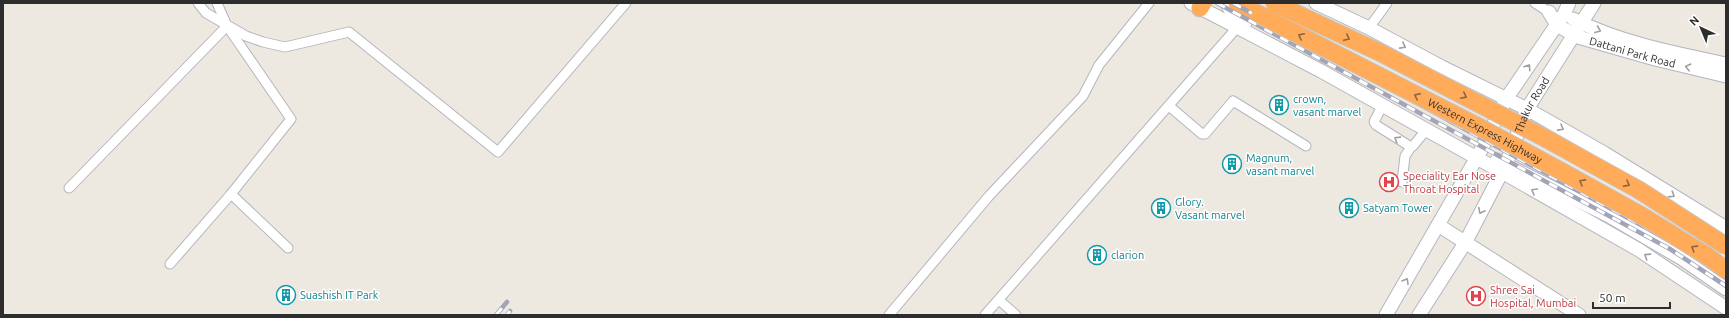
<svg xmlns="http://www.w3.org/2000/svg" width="1729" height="318" font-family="Ubuntu,sans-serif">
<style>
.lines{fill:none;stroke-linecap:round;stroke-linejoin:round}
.street-casing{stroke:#b3b5c0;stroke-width:11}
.secondary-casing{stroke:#b3b5c0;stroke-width:15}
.highway-casing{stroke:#c8c8c8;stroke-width:19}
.street{stroke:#fff;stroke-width:9}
.secondary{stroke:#fff;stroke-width:13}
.highway{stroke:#ffab5a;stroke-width:17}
.rail-casing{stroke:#a2a4b7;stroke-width:4.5}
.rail{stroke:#fff;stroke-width:3;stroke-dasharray:9;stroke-linecap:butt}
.highway-bridge-casing{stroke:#c8c8c8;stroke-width:19;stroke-linecap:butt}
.highway-bridge{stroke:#ffab5a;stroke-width:17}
.oneway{stroke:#a0a0a0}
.oneway2{stroke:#8c6641}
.labels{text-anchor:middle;stroke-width:3;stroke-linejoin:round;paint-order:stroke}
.street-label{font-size:11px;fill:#2d2d2d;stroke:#fff}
.culture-label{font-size:11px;fill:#0d838f;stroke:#fff;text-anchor:start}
.health-label{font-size:11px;fill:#be3a42;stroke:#fff;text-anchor:start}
</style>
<rect width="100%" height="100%" fill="#eee9e0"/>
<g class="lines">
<g class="street-casing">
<g id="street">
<polyline points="198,3 206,13 246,36 263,42 285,47 349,32 498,152 626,3"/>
<polyline points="217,3 227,26 291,119 231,194 288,248"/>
<polyline points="1535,3 1549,12"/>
<polyline points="1369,28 1387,3"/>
<polyline points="1169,106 1202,134 1205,134 1233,101 1306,146"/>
<polyline points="1382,106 1374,122 1376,125 1411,147 1413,146 1426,130"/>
<polyline points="1402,182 1405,156 1411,147"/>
<polyline points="69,188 227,26"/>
<polyline points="170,264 231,194"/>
<polyline points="999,300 1016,315"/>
<polyline points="889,315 989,196 1083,96 1099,65 1149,3"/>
<polyline points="985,315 1241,23"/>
</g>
</g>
<g class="secondary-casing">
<g id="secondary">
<polyline points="1191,3 1321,71 1502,172 1639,250 1726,308"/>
<polyline points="1227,3 1233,16 1245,23"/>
<polyline points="1316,3 1369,28 1442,67 1527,109 1604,153 1726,228"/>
<path id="s1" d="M1549,12L1557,25L1578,37L1655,59L1726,76"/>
<path d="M1573,19C1621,43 1674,53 1726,64"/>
<polyline points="1497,160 1609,216 1681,258 1726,289"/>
<polyline points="1438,225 1579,315"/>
<polyline points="1386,315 1480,152 1506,99 1564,14 1569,3"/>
<path id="s2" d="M1419,315L1465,243L1506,164L1527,109L1594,3"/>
</g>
</g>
<g class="highway-casing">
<g id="highway">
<polyline points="1237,3 1260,15"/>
<polyline points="1200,8 1203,3"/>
</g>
</g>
<use href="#street" class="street"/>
<use href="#secondary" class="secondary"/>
<use href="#highway" class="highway"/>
<g class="rail-casing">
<g id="rail">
<polyline points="1217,3 1670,249 1726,286"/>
<polyline points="1233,3 1674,243 1726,277"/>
<polyline points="496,315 507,302"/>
<polyline points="507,315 510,311"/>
</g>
</g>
<use href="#rail" class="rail"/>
<g class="highway-bridge-casing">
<g id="highway-bridge">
<polyline points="1274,3 1381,53 1543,137 1639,190 1726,246"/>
<path id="s3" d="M1260,15L1481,128L1561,171L1644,217L1707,256L1726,270"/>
</g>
</g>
<use href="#highway-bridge" class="highway-bridge"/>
</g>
<defs><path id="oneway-chevron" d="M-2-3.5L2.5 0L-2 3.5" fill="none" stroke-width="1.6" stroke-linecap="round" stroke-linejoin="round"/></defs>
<g class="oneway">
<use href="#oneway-chevron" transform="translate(1598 30) rotate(22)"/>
<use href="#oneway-chevron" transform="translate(1403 46) rotate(28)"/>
<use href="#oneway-chevron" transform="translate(1528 67) rotate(-56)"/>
<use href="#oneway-chevron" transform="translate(1688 67) rotate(-167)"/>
<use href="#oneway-chevron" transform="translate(1561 128) rotate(29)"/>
<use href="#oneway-chevron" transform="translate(1397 139) rotate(-148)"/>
<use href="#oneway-chevron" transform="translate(1534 191) rotate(-150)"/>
<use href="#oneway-chevron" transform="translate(1672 195) rotate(32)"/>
<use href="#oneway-chevron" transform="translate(1481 211) rotate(117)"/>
<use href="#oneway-chevron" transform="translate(1647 256) rotate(-147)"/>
<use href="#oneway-chevron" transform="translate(1406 281) rotate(-60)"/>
</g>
<g class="oneway2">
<use href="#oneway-chevron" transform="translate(1301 36) rotate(-153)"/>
<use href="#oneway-chevron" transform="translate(1347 38) rotate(25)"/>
<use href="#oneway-chevron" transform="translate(1417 96) rotate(-153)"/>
<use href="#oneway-chevron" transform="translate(1464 96) rotate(27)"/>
<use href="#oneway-chevron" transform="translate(1582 182) rotate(-151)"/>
<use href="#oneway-chevron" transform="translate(1627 184) rotate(29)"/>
<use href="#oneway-chevron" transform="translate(1694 248) rotate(-148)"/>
</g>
<defs>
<g id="building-ring" transform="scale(1)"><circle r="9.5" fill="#fff" stroke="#0f9aa8" stroke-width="1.5"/><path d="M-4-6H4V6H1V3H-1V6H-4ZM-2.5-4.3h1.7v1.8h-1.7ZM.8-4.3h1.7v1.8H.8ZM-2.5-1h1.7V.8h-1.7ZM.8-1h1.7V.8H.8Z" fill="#0f9aa8"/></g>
<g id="hospital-ring" transform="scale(1)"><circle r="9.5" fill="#fff" stroke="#e0444e" stroke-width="1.5"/><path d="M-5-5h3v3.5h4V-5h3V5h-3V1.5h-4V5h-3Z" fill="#e0444e"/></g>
</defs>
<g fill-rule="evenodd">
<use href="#building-ring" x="1279" y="105"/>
<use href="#building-ring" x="1232" y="164"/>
<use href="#hospital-ring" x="1389" y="182"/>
<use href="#building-ring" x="1161" y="208"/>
<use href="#building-ring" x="1349" y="208"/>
<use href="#building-ring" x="1097" y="255"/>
<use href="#building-ring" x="286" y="295"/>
<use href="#hospital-ring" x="1476" y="296"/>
</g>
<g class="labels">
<g class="street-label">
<text dy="4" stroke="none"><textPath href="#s1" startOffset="96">Dattani Park Road</textPath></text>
<text dy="4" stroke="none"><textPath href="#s2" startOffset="239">Thakur Road</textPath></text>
<text dy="4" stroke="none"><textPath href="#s3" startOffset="253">Western Express Highway</textPath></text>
</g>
<g class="culture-label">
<text x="1293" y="103">crown,<tspan x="1293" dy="13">vasant marvel</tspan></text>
<text x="1246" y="162">Magnum,<tspan x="1246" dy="13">vasant marvel</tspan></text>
<text x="1175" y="206">Glory.<tspan x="1175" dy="13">Vasant marvel</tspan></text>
<text x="1363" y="212">Satyam Tower</text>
<text x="1111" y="259">clarion</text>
<text x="300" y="299">Suashish IT Park</text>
</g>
<g class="health-label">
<text x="1403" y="180">Speciality Ear Nose<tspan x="1403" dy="13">Throat Hospital</tspan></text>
<text x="1490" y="294">Shree Sai<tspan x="1490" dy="13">Hospital, Mumbai</tspan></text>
</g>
</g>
<rect width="1729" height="318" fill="none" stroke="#2d2d2d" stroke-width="8"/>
<g transform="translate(1701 28) rotate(316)" stroke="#ffffff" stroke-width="3" paint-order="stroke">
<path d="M0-3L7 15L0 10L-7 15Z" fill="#2d2d2d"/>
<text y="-6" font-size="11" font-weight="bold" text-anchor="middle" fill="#2d2d2d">N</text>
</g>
<path d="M1593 302v6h77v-6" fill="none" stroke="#2d2d2d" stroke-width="2"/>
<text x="1599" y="302" font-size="12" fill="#2d2d2d" stroke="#ffffff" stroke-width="3" paint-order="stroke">50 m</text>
</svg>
